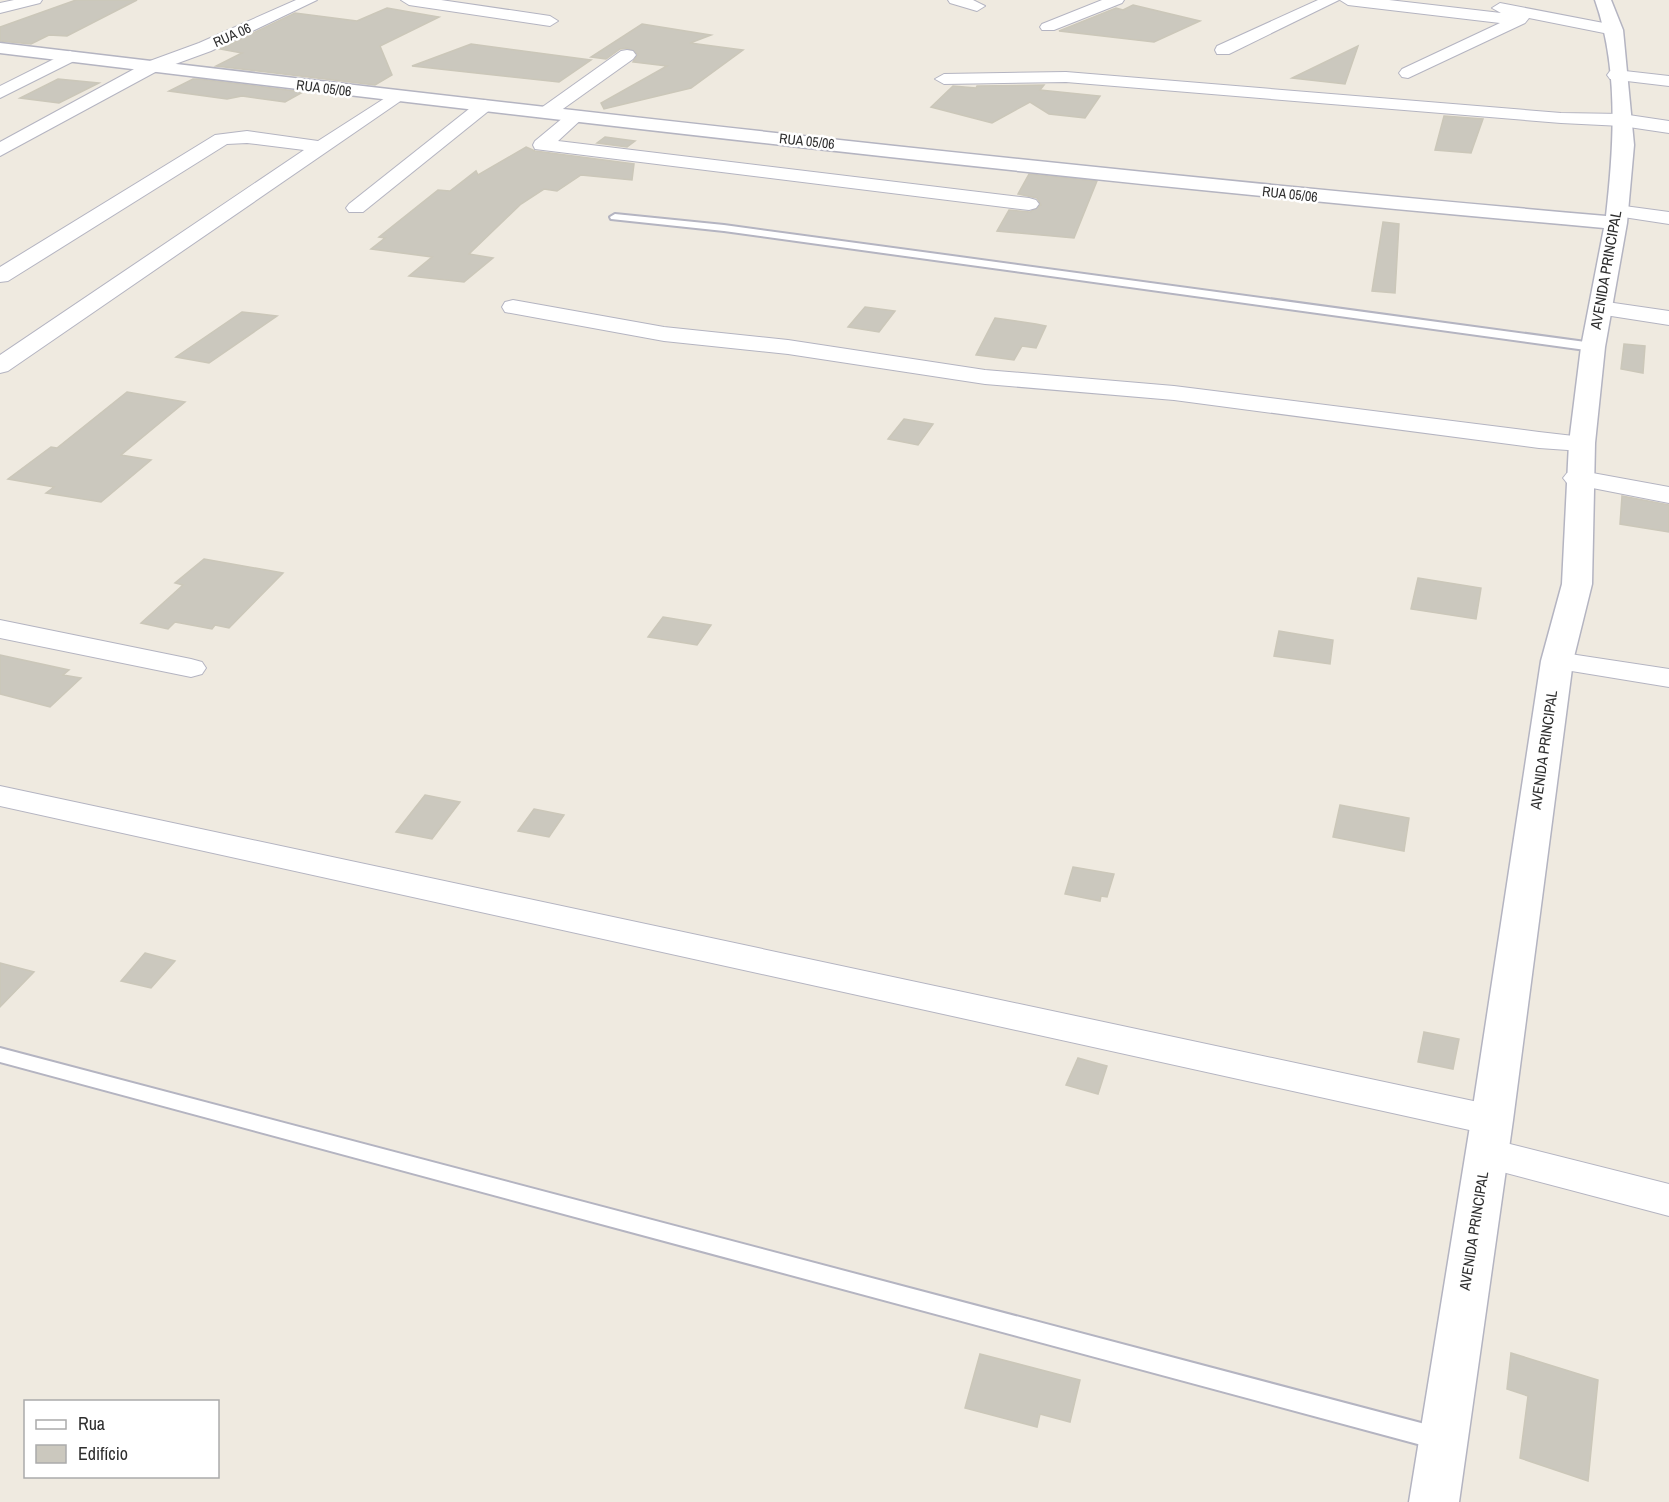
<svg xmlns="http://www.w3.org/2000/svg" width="1669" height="1502" font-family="'Archivo Narrow',sans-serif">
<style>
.building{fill:#cbc8be;stroke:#cbc7b9;stroke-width:1.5}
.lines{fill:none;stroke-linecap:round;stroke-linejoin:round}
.service-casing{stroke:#b4b4c1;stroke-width:4}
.minor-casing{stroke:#b4b4c1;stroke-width:2}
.tertiary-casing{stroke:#b4b4c1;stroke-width:3}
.service{fill:#fff;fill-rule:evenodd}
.minor{fill:#fff;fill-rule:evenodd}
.tertiary{fill:#fff;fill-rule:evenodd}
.labels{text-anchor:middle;stroke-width:5;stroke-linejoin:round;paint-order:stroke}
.far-street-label{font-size:14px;fill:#2e2e2e;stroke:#fff}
.street-label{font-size:15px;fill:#2e2e2e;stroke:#fff}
</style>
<rect width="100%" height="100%" fill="#efeae0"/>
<g class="building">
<polygon points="76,0 137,0 67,36 49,35 31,44 0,41 0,27"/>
<polygon points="1133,5 1200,21 1154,42 1059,31 1116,8 1123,10"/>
<polygon points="387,8 439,17 380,46 392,75 375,85 216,66 242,53 220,49 295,13 357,21"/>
<polygon points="642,24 711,35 690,43 743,50 691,88 604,109 601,103 667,66 633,62 638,54 627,48 620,49 606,59 591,57"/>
<polygon points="471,44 591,60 559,82 412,66"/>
<polygon points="1358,46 1345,84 1292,78"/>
<polygon points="58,79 99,83 59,103 20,98"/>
<polygon points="193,79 200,79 303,92 285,102 242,96 227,99 169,91"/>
<polygon points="1044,85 1040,90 1100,96 1085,118 1049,114 1030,102 992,123 931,107 953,86 976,88 977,86"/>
<polygon points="1444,116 1483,119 1471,153 1435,150"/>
<polygon points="605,137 635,141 627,147 597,143"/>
<polygon points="526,147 535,151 634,164 632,180 581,175 557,191 544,189 521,204 469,254 493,258 464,282 409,276 432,257 371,249 385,238 379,237 438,190 450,191 476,171 478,175"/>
<polygon points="1029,174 1097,181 1074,238 997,231 1009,210 1030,212 1041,205 1037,198 1018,194"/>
<polygon points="1383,222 1399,224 1395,293 1372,291"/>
<polygon points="865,307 895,311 879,332 848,327"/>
<polygon points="242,312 277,316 209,363 176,357"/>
<polygon points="995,318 1036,324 1046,326 1036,348 1022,346 1014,360 976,355"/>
<polygon points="1624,344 1645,346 1643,373 1621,369"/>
<polygon points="127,392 185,402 121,455 151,460 101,502 46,493 54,487 8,479 51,447 57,448"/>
<polygon points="904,419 933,424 918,445 888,439"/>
<polygon points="1622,496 1669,505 1669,532 1620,524"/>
<polygon points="204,559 283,573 229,628 215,625 212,629 175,622 168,629 141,623 183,585 175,583"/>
<polygon points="1418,578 1481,588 1476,619 1411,609"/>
<polygon points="663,617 711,625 697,645 648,637"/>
<polygon points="1279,631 1333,640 1330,664 1274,656"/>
<polygon points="0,655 69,670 63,675 81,678 50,707 0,694"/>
<polygon points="425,795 460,802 432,839 396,832"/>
<polygon points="1340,805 1409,818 1404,851 1333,837"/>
<polygon points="534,809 564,815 549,837 518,831"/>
<polygon points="1073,867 1114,874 1107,897 1101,896 1100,901 1065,894"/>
<polygon points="145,953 175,961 151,988 121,981"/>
<polygon points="0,963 34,972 0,1007"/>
<polygon points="1424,1032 1459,1039 1453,1069 1418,1062"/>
<polygon points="1078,1058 1107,1066 1098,1094 1066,1085"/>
<polygon points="1511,1353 1598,1380 1588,1481 1520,1458 1528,1396 1507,1389"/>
<polygon points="980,1354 1080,1380 1070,1422 1040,1414 1037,1427 965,1408"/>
</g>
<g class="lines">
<g class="service-casing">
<g id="service">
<polygon points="615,214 724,225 1593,343 1599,347 1593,351 724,231 611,219 610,217"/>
<polygon points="0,1048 1440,1428 1448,1432 1452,1439 1448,1446 1440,1450 0,1062"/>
</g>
</g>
<g class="minor-casing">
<g id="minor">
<polygon points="14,0 42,0 40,3 0,13 0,3"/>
<polygon points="296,0 317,0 211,51 159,70 0,156 0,142 147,62 199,43"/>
<polygon points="401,0 441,0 550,16 558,21 550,26 409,5"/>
<polygon points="948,0 973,0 985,6 977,11 950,3"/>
<polygon points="1102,0 1124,0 1122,3 1054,30 1042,30 1040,27 1042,24"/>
<polygon points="1318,0 1339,0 1229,54 1217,54 1215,50 1217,46"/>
<polygon points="1340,0 1389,0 1501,13 1492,8 1500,3 1614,25 1622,30 1614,35 1529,18 1525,23 1408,78 1402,77 1399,73 1402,69 1500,23 1348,5"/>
<polygon points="627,50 633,51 636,55 633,59 553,116 541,116 538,112 541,108 621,51"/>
<polygon points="70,51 79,56 76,60 0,98 0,86"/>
<polygon points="1616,70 1669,76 1669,86 1610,79 1607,75 1610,71"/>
<polygon points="1066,72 1561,113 1622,114 1669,121 1669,133 1622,126 1561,123 1066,82 944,84 935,79 944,74"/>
<polygon points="396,91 405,96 402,100 8,371 0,373 0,355 304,150 247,143 227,144 8,281 0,282 0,267 215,135 247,131 318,141"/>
<polygon points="485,100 494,105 491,109 363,212 349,212 346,208 349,204 479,101"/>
<polygon points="576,111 585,116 558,141 1029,198 1036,200 1039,204 1036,208 1029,210 535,149 533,145 535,141 570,112"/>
<polygon points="1617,205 1669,212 1669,224 1610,215 1607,211 1610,207"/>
<polygon points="513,300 664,327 788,340 985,370 1174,386 1539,432 1591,438 1595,443 1591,448 1582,451 1539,448 1174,400 985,384 788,354 664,341 505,312 502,307 505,302"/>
<polygon points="1600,301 1669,311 1669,325 1592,313 1589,308 1592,303"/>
<polygon points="1576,470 1669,487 1669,503 1567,483 1563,478 1567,473"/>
<polygon points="0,620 191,659 202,662 206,668 202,674 191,677 0,638"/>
<polygon points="1557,652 1669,669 1669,687 1547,667 1542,661 1547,655"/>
<polygon points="0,786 1492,1105 1506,1110 1512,1120 1506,1130 1492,1135 0,806"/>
<polygon points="1486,1138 1669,1184 1669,1216 1472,1164 1466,1153 1472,1142"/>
</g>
</g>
<g class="tertiary-casing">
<path id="tertiary" d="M1595,0H1611L1623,30L1634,145L1627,223L1605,347L1595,443L1592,584L1573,661L1513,1120L1459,1502H1409L1471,1120L1541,661L1562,584L1569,443L1581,347L1604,228C1068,181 534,118 0,53V43C535,107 1070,169 1606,216C1614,145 1619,68 1595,0Z"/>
</g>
<use href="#service" class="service"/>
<use href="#minor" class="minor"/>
<use href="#tertiary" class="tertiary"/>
</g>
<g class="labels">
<g class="far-street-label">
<text transform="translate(232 35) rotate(-24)" y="5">RUA 06</text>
<text transform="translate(324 88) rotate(7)" y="5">RUA 05/06</text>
<text transform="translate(807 141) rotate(6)" y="5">RUA 05/06</text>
<text transform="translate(1290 194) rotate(6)" y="5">RUA 05/06</text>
</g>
<g class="street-label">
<text transform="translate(1606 270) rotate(-80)" y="5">AVENIDA PRINCIPAL</text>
<text transform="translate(1544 750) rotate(-82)" y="5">AVENIDA PRINCIPAL</text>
<text transform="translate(1474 1231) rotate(-81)" y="5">AVENIDA PRINCIPAL</text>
</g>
</g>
<rect x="24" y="1400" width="195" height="78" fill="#ffffff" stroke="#ababab" stroke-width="1.5"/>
<rect x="36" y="1420" width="30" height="9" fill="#ffffff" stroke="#ababab" stroke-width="1.5"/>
<text x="78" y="1430" font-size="18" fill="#2e2e2e">Rua</text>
<rect x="36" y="1445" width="30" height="18" fill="#cbc8be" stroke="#ababab" stroke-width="1.5"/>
<text x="78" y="1460" font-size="18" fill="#2e2e2e">Edifício</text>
</svg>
